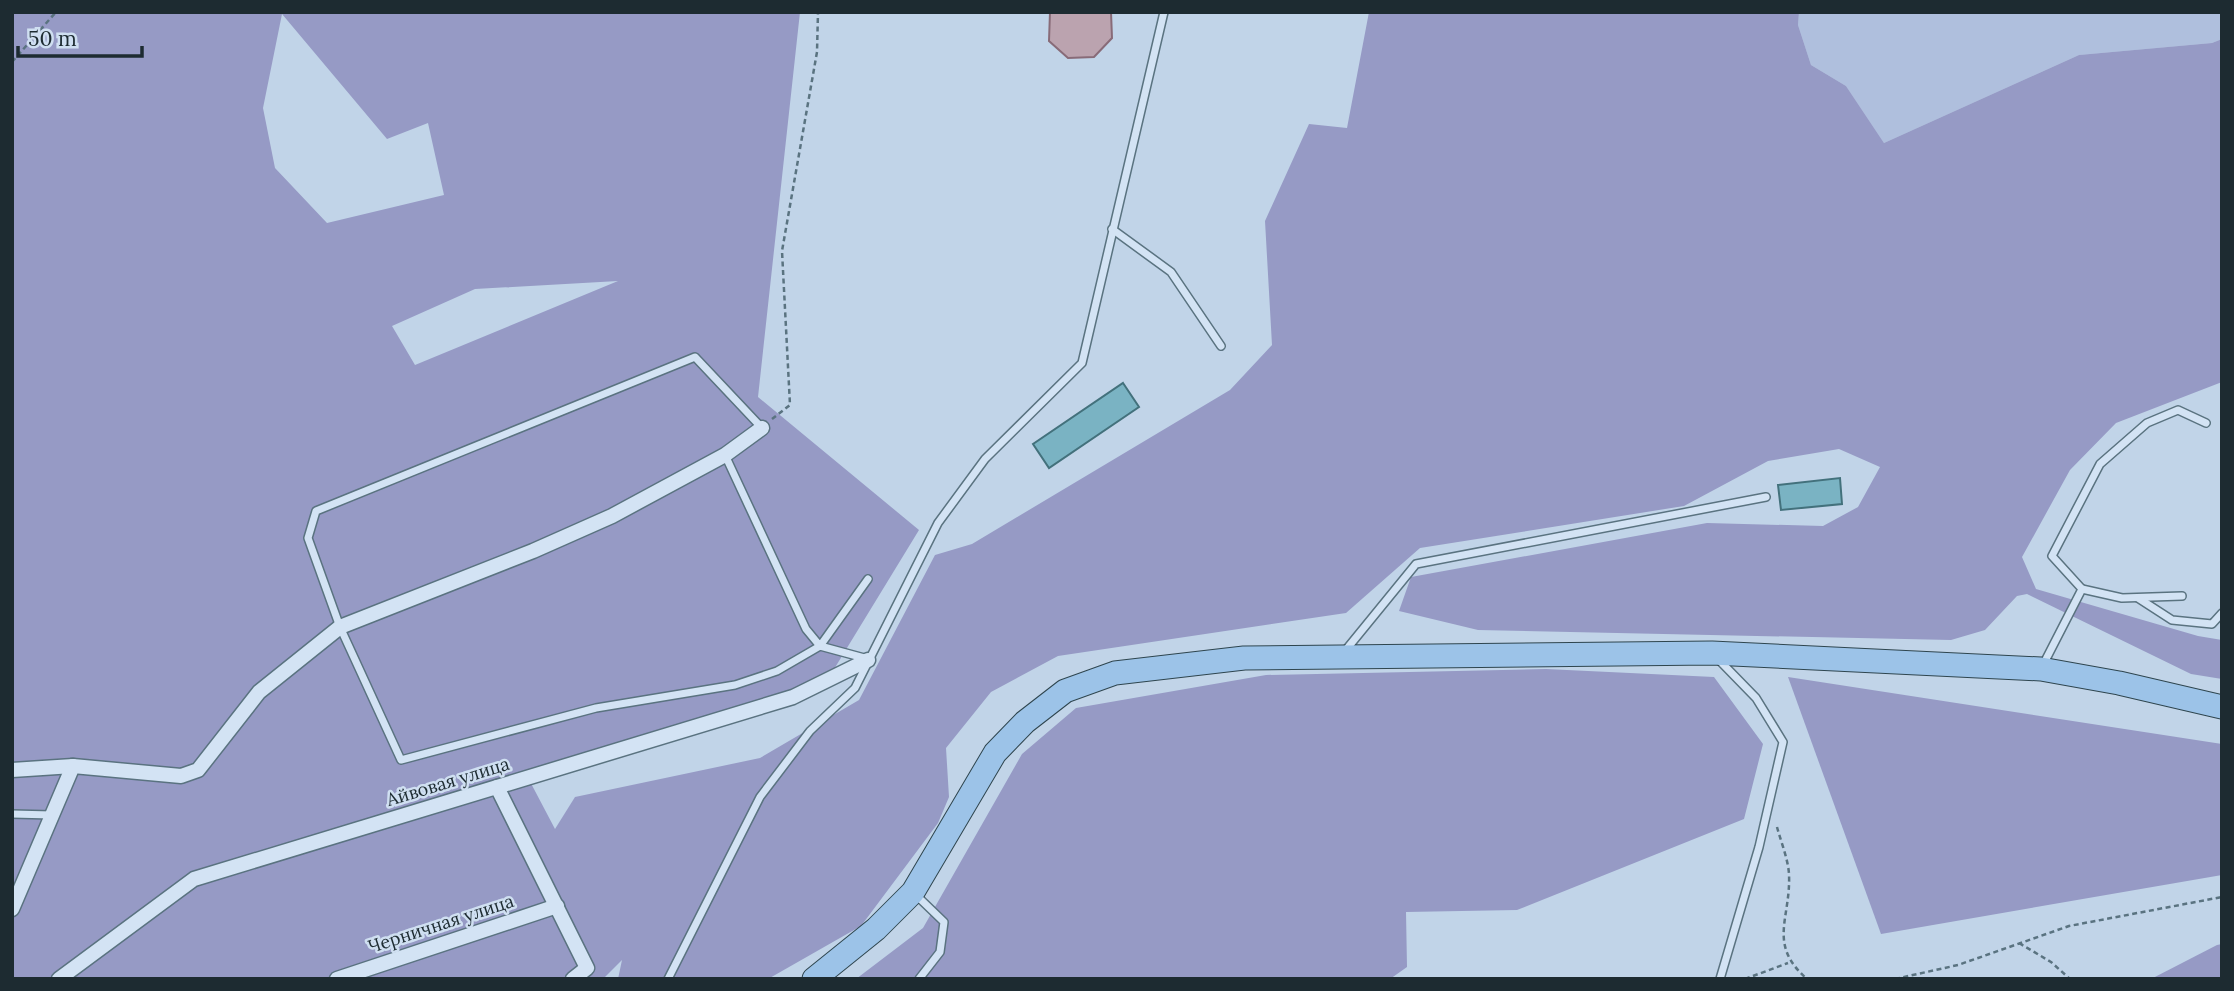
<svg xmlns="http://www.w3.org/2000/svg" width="2234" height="991" font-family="Lora,serif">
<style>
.farmland{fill:#afbfdd}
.green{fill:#969ac5;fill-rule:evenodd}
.water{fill:#bba3af;stroke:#886b78;stroke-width:2}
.building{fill:#7ab3c3;stroke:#43717c;stroke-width:2}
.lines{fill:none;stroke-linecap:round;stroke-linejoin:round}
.lane-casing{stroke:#5a7380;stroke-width:10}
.street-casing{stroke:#5a7380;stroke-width:17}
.primary-casing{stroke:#2e454e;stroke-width:25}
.path{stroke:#5a7380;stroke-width:2.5;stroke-dasharray:5 3.5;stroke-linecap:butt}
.lane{stroke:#d3e3f4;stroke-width:7}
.street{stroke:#d3e3f4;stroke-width:14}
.primary{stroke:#9cc3e8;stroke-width:23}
.labels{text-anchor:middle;stroke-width:5;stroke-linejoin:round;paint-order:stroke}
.street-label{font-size:18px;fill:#1d2b31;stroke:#cfdff1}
</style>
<rect width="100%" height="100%" fill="#c1d4e8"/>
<polygon class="farmland" points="1799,12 2222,12 2222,39 2212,43 2079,55 1884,143 1846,86 1811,65 1798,25"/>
<g class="green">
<path d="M12,12H800L758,397L919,530L828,679L525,772L555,829L575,797L760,758L859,700L935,555L972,544L1230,390L1272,345L1265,221L1309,124L1347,128L1369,12H1799L1798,25L1811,65L1846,86L1884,143L2079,55L2212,43L2222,39V382L2116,423L2070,470L2022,557L2036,589L2198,636L2222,640V679L2191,674L2027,594L2017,596L1985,630L1951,640L1478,630L1399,611L1411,577L1707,523L1823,526L1858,507L1880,467L1839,449L1768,461L1684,506L1420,548L1346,613L1058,656L991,692L946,748L949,797L938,823L861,926L768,979H618L622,960L603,979H12ZM282,14L387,139L428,123L444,195L327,223L275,168L263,108ZM618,281L415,365L392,326L475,289Z"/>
<polygon points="1546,669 1714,677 1763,744 1744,819 1517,910 1406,912 1407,967 1390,979 856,979 923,928 1022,754 1076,708 1266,675"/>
<polygon points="1788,677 2222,744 2222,875 1881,934"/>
<polygon points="2222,944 2222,979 2151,979 2217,945"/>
</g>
<polygon class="water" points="1050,12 1111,12 1112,38 1094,57 1068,58 1049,41"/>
<g class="building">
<polygon points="1123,383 1139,407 1049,468 1033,444"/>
<polygon points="1840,478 1842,504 1781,510 1778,485"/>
</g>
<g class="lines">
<g class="lane-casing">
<g id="lane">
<polyline points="1112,229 1171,272 1221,346"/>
<polyline points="762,428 695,357 316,511 308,538 340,627 401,760 596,708 735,685 777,671 820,646 868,659"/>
<polyline points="725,455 806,629 820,646 868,579"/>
<polyline points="2082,589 2122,598 2182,596"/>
<polyline points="2138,598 2172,620 2212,624 2222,613"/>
<polyline points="1345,651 1416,564 1766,497"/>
<polyline points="1719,660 1756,698 1783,742 1759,847 1720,979"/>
<polyline points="2043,665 2082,589 2052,556 2100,464 2147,423 2178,410 2206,423"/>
<polyline points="12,814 52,815"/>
<polyline points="916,895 944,922 940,952 919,979"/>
<polyline points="668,979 760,797 810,731 855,688 938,523 985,459 1082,363 1164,12"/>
</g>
</g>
<g class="street-casing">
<g id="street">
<polyline points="12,770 73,766"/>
<polyline points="497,787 587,968 573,979"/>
<polyline points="12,909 73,766 181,776 198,770 259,692 340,627 533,551 612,516 725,455 762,428"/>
<polyline points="59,979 194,879 793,697 868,660"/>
<polyline points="337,979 557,906"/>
</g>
</g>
<g class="primary-casing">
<polyline id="primary" points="814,979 876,929 913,892 995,753 1025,722 1065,691 1115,673 1244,658 1712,653 2041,669 2119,683 2222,707"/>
</g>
<g class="path">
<polyline points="12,62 56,12"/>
<polyline points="772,419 790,405 782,251 817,52 818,12"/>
<path d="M1777,827C1781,842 1788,859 1789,874C1791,919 1767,944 1807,979"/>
<polyline points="2019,943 2051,962 2070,979"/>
<polyline points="1745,979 1788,963"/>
<polyline points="1895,979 1958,965 2069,926 2222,897"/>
</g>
<use href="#lane" class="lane"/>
<use href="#street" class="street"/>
<use href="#primary" class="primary"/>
</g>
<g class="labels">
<g class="street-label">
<text transform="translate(448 782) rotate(-17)" y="6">Айвовая улица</text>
<text transform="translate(441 924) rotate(-18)" y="6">Черничная улица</text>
</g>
</g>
<rect width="2234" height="991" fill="none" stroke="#1d2b31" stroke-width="28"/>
<path d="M18 46v10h124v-10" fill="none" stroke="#1d2b31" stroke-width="3.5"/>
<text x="28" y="46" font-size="21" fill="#1d2b31" stroke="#cfdff1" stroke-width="5" paint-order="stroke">50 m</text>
</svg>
